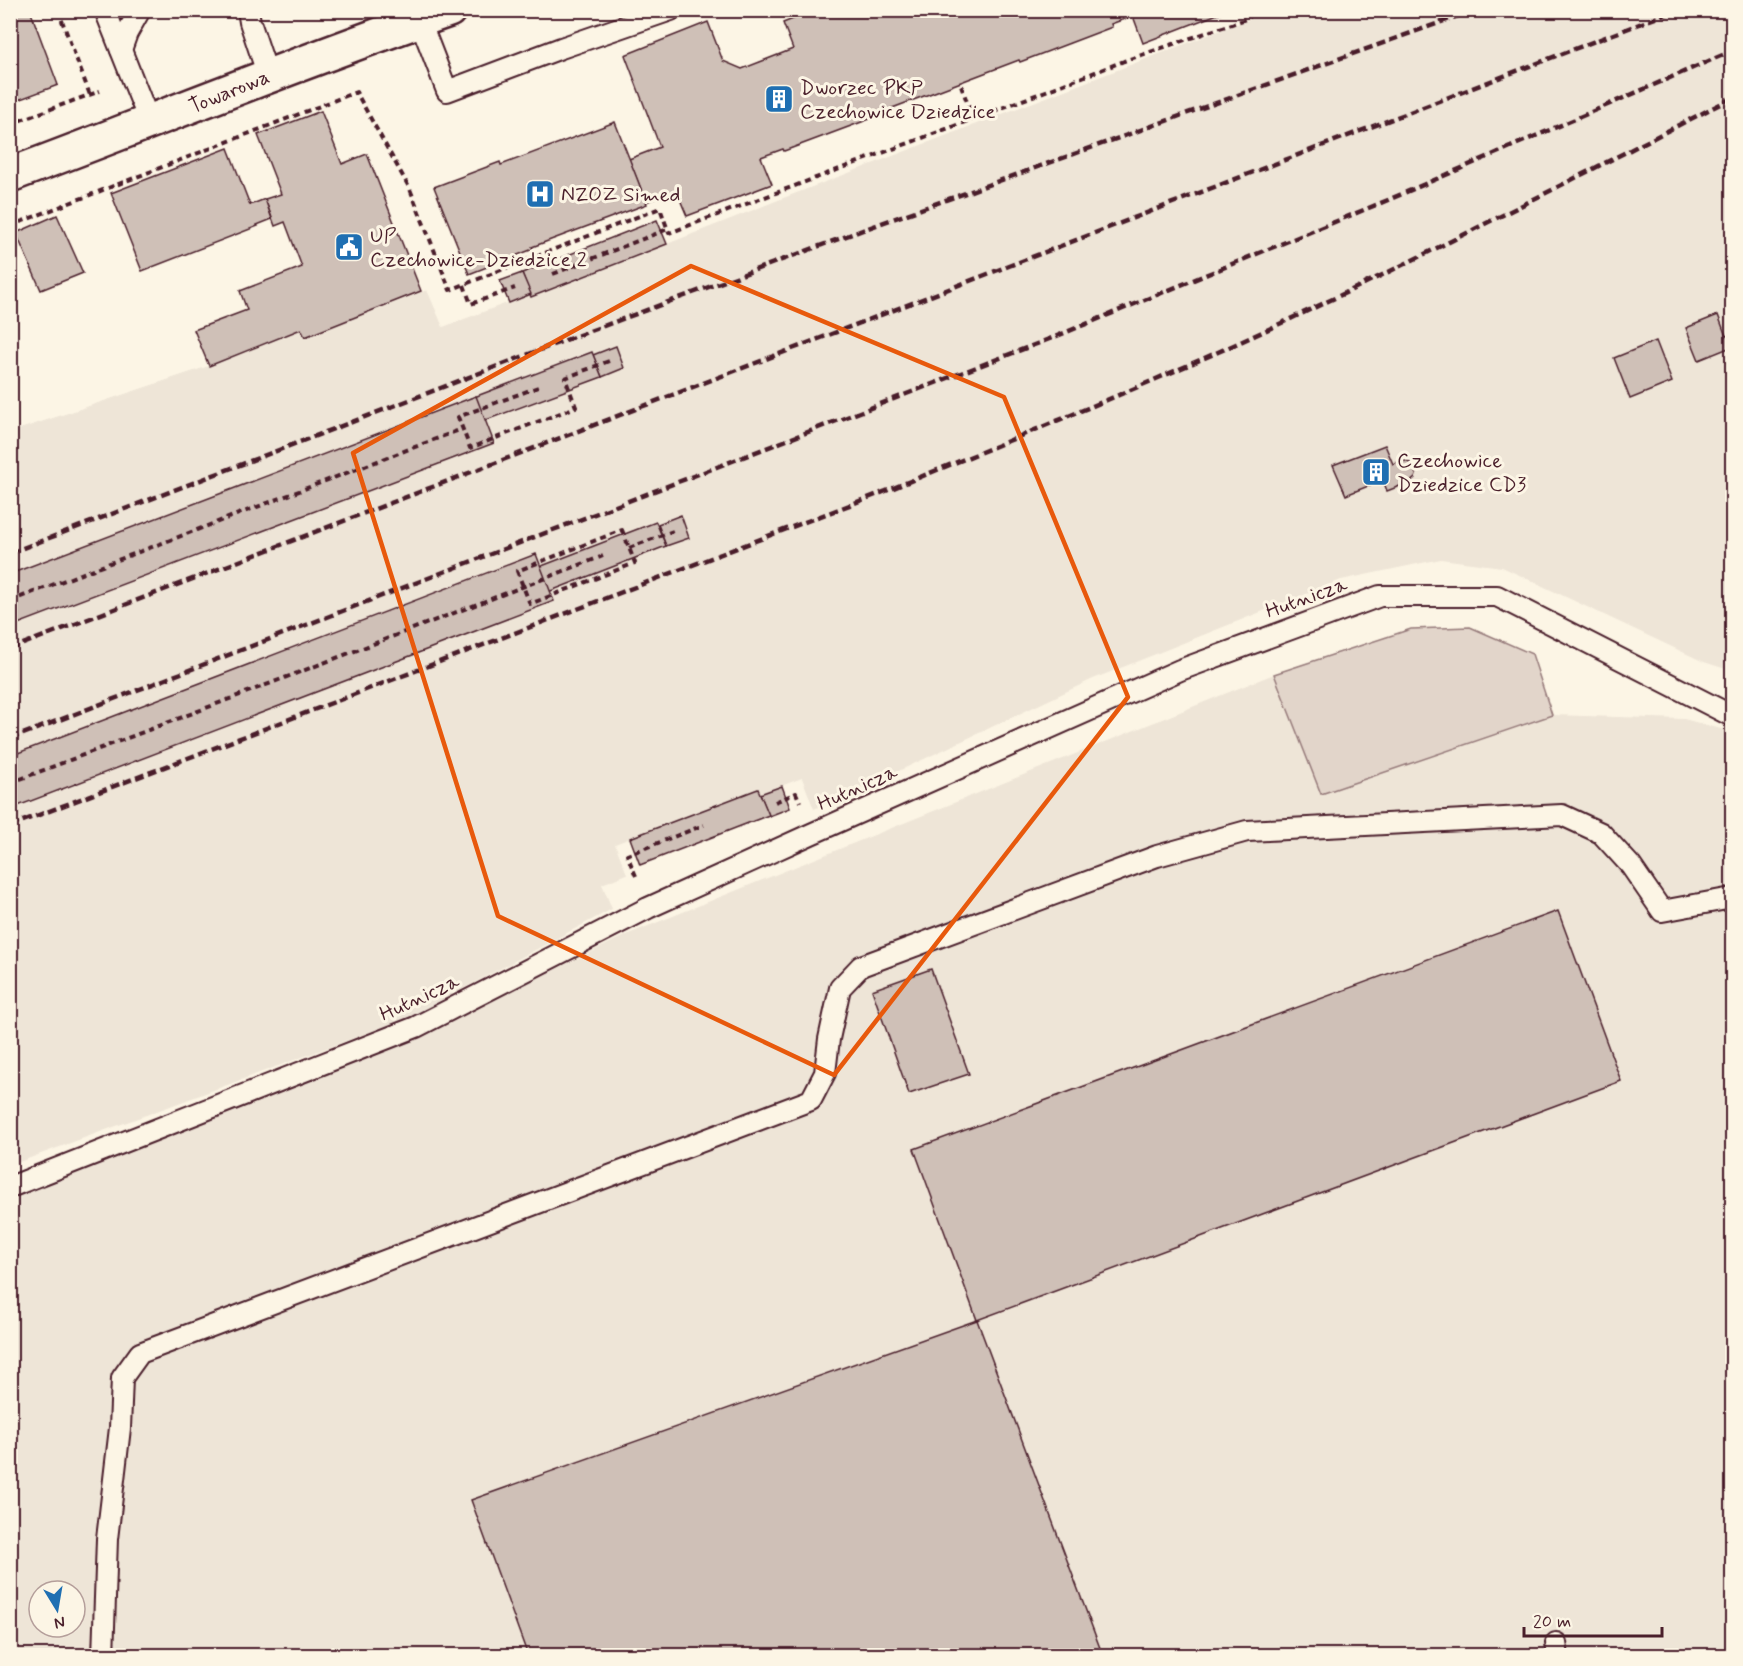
<svg xmlns="http://www.w3.org/2000/svg" width="1743" height="1666" font-family="Mynerve,sans-serif">
<style>
.built{fill:#eee5d7;fill-rule:evenodd}
.green{fill:#e2d5ca;stroke:#967a7a;stroke-width:1.5}
.building{fill:#cfc0b7;stroke:#4a1f2b;stroke-width:1.5}
.lines{fill:none;stroke-linecap:round;stroke-linejoin:round}
.lane-casing{stroke:#4a1f2b;stroke-width:24}
.secondary-casing{stroke:#4a1f2b;stroke-width:38}
.path{stroke:#4a1f2b;stroke-width:4;stroke-dasharray:6 4.5;stroke-linecap:butt}
.lane{stroke:#fcf5e5;stroke-width:20}
.secondary{stroke:#fcf5e5;stroke-width:33}
.rail{stroke:#4a1f2b;stroke-width:4.5;stroke-dasharray:9 4.5;stroke-linecap:butt}
.marked{fill:none;stroke:#e8590c;stroke-width:4.5;stroke-linejoin:round}
.labels{text-anchor:middle;stroke-width:6;stroke-linejoin:round;paint-order:stroke}
.poi-label{font-size:21px;fill:#4a1f2b;stroke:#fcf5e5;text-anchor:start}
.street-label{font-size:21px;fill:#4a1f2b;stroke:#fcf5e5}
</style>
<rect width="100%" height="100%" fill="#fcf5e5"/>
<filter id="ink" filterUnits="userSpaceOnUse"><feTurbulence type="fractalNoise" baseFrequency=".0167" numOctaves="2"/><feDisplacementMap in="SourceGraphic" scale="12" xChannelSelector="R" yChannelSelector="G"/><feConvolveMatrix kernelMatrix="1 2 1 2 8 2 1 2 1" color-interpolation-filters="sRGB"/></filter>
<g filter="url(#ink)">
<g class="built">
<polygon points="1271,11 1732,11 1732,671 1704,662 1502,567 1441,559 1341,580 1093,679 829,804 828,802 814,809 802,778 760,794 758,789 615,844 627,874 602,884 612,909 408,1018 11,1165 11,432 209,366 301,329 305,337 427,290 443,327 531,294 532,296 558,287 786,197"/>
<path d="M1274,674L1321,794L1552,715L1684,719L1732,732V1655L11,1656V1190L409,1041L626,935ZM39,1591H75V1627H39Z"/>
</g>
<polygon class="green" points="1470,627 1532,654 1552,715 1321,794 1274,674 1411,629"/>
<g class="building">
<polygon points="10,10 30,10 58,85 10,103"/>
<polygon points="816,10 1228,10 1143,43 1133,16 1111,24 1112,27 1020,62 1019,60 874,115 875,117 784,151 783,149 761,157 772,184 687,216 676,190 646,202 629,159 660,147 625,55 708,22 723,61 742,69 793,49 783,23"/>
<polygon points="321,111 342,164 367,154 421,291 305,337 301,329 209,366 194,330 247,310 240,291 302,267 285,222 275,226 265,199 281,194 258,135"/>
<polygon points="615,122 647,204 532,247 533,249 469,274 434,187 500,162 501,165"/>
<polygon points="228,148 250,205 265,199 272,219 257,225 258,226 142,271 111,193"/>
<polygon points="57,215 83,273 41,290 16,233"/>
<polygon points="657,220 667,244 531,297 522,273"/>
<polygon points="522,273 531,294 509,303 500,281"/>
<polygon points="1718,315 1726,336 1732,334 1732,352 1731,347 1699,360 1686,328"/>
<polygon points="1656,341 1672,382 1630,399 1614,358"/>
<polygon points="616,346 624,368 602,377 593,355"/>
<polygon points="592,352 602,377 478,423 469,399"/>
<polygon points="476,396 494,443 10,627 10,574"/>
<polygon points="1385,445 1393,464 1402,460 1413,464 1416,475 1415,478 1410,482 1387,491 1383,480 1346,495 1333,465"/>
<polygon points="681,515 689,538 666,546 658,524"/>
<polygon points="656,522 666,546 543,594 534,569"/>
<polygon points="1732,523 1732,614 1727,524"/>
<polygon points="536,554 554,601 10,809 10,756"/>
<polygon points="782,786 790,808 769,816 760,794"/>
<polygon points="758,789 769,815 640,865 630,838"/>
<polygon points="1558,911 1621,1081 977,1320 914,1149"/>
<polygon points="931,969 969,1074 909,1094 872,990"/>
<polygon points="977,1320 1103,1656 528,1656 471,1500"/>
</g>
<g class="lines">
<g class="lane-casing">
<g id="lane">
<polyline points="105,10 150,123"/>
<polyline points="248,10 250,22 268,76"/>
<polyline points="420,21 447,91 561,48 671,10"/>
<polyline points="121,50 127,33 140,10"/>
<polyline points="10,1187 416,1027 648,908 811,834 1180,670 1380,596 1497,596 1732,716"/>
<polyline points="1556,1643 1558,1656"/>
<polyline points="103,1656 107,1539 120,1428 122,1378 140,1353 811,1100 825,1073 829,1039 840,988 861,966 1157,856 1247,831 1562,815 1601,833 1631,866 1662,911 1732,898"/>
</g>
</g>
<g class="secondary-casing">
<path id="secondary" d="M10,175C157,120 301,61 449,10"/>
</g>
<g class="path">
<polyline points="58,10 90,95"/>
<polyline points="973,119 1124,61 1249,18 1253,10"/>
<polyline points="10,124 100,91"/>
<polyline points="10,226 356,92 410,189 450,290 660,208 669,233 973,119 960,82"/>
<polyline points="553,274 668,229"/>
<polyline points="464,285 471,304 515,288"/>
<polyline points="538,387 458,417 470,448 576,407 565,378 609,361"/>
<polygon points="622,530 635,563 530,604 517,571"/>
<polyline points="629,548 673,531"/>
<polyline points="10,601 462,429"/>
<polyline points="10,783 603,556"/>
<polyline points="775,802 796,793 800,802"/>
<polyline points="636,876 627,855 704,825"/>
</g>
<use href="#lane" class="lane"/>
<use href="#secondary" class="secondary"/>
<g class="rail">
<polyline points="10,553 571,338 879,224 1475,10"/>
<polyline points="10,649 1676,10"/>
<polyline points="10,739 1052,338 1388,200 1732,51"/>
<path d="M10,826L886,491C1003,443 1120,396 1236,344C1404,268 1568,181 1732,98"/>
</g>
</g>
</g>
<path class="marked" d="M691,266L1004,397L1128,697L834,1075L498,916L353,453Z"/>
<defs>
<g id="building-square" transform="scale(1.5)"><rect x="-9" y="-9" width="18" height="18" rx="4" fill="#1f6fb2" stroke="#fcf5e5"/><path d="M-4-6H4V6H1V3H-1V6H-4ZM-2.5-4.3h1.7v1.8h-1.7ZM.8-4.3h1.7v1.8H.8ZM-2.5-1h1.7V.8h-1.7ZM.8-1h1.7V.8H.8Z" fill="#fff"/></g>
<g id="hospital-square" transform="scale(1.5)"><rect x="-9" y="-9" width="18" height="18" rx="4" fill="#1f6fb2" stroke="#fcf5e5"/><path d="M-5-5h3v3.5h4V-5h3V5h-3V1.5h-4V5h-3Z" fill="#fff"/></g>
<g id="civic-square" transform="scale(1.5)"><rect x="-9" y="-9" width="18" height="18" rx="4" fill="#1f6fb2" stroke="#fcf5e5"/><path d="M-.6-6.5H3V-4.5H.6V-3L4-1V1h2V6H-6V1h2V-1L-.6-3ZM-1.2 2.5V6h2.4V2.5Z" fill="#fff"/></g>
</defs>
<g fill-rule="evenodd">
<use href="#building-square" x="779" y="99"/>
<use href="#hospital-square" x="540" y="194"/>
<use href="#civic-square" x="349" y="247"/>
<use href="#building-square" x="1376" y="472"/>
</g>
<g class="labels">
<g class="poi-label">
<text x="800" y="94">Dworzec PKP<tspan x="800" dy="24">Czechowice Dziedzice</tspan></text>
<text x="561" y="201">NZOZ Simed</text>
<text x="370" y="242">UP<tspan x="370" dy="24">Czechowice-Dziedzice 2</tspan></text>
<text x="1397" y="467">Czechowice<tspan x="1397" dy="24">Dziedzice CD3</tspan></text>
</g>
<g class="street-label">
<text transform="translate(229 91) rotate(-22)" y="7">Towarowa</text>
<text transform="translate(1306 597) rotate(-20)" y="7">Hutnicza</text>
<text transform="translate(857 787) rotate(-24)" y="7">Hutnicza</text>
<text transform="translate(419 997) rotate(-25)" y="7">Hutnicza</text>
</g>
</g>
<rect width="1743" height="1666" fill="none" stroke="#fcf5e5" stroke-width="36"/>
<rect x="18" y="18" width="1707" height="1630" fill="none" stroke="#4a1f2b" stroke-width="2" filter="url(#ink)"/>
<g transform="translate(57 1609) rotate(169)"><circle r="28" fill="#fcf5e5" stroke="#b59f9b" stroke-width="1.5"/>
<path d="M0-4.5L10 22L0 15L-10 22Z" fill="#1f6fb2"/>
<text y="-9" font-size="16" font-weight="bold" text-anchor="middle" fill="#4a1f2b">N</text>
</g>
<path d="M1524 1627v9h138v-9" fill="none" stroke="#4a1f2b" stroke-width="3"/>
<text x="1533" y="1627" font-size="18" fill="#4a1f2b" stroke="#fcf5e5" stroke-width="4.5" paint-order="stroke">20 m</text>
</svg>
